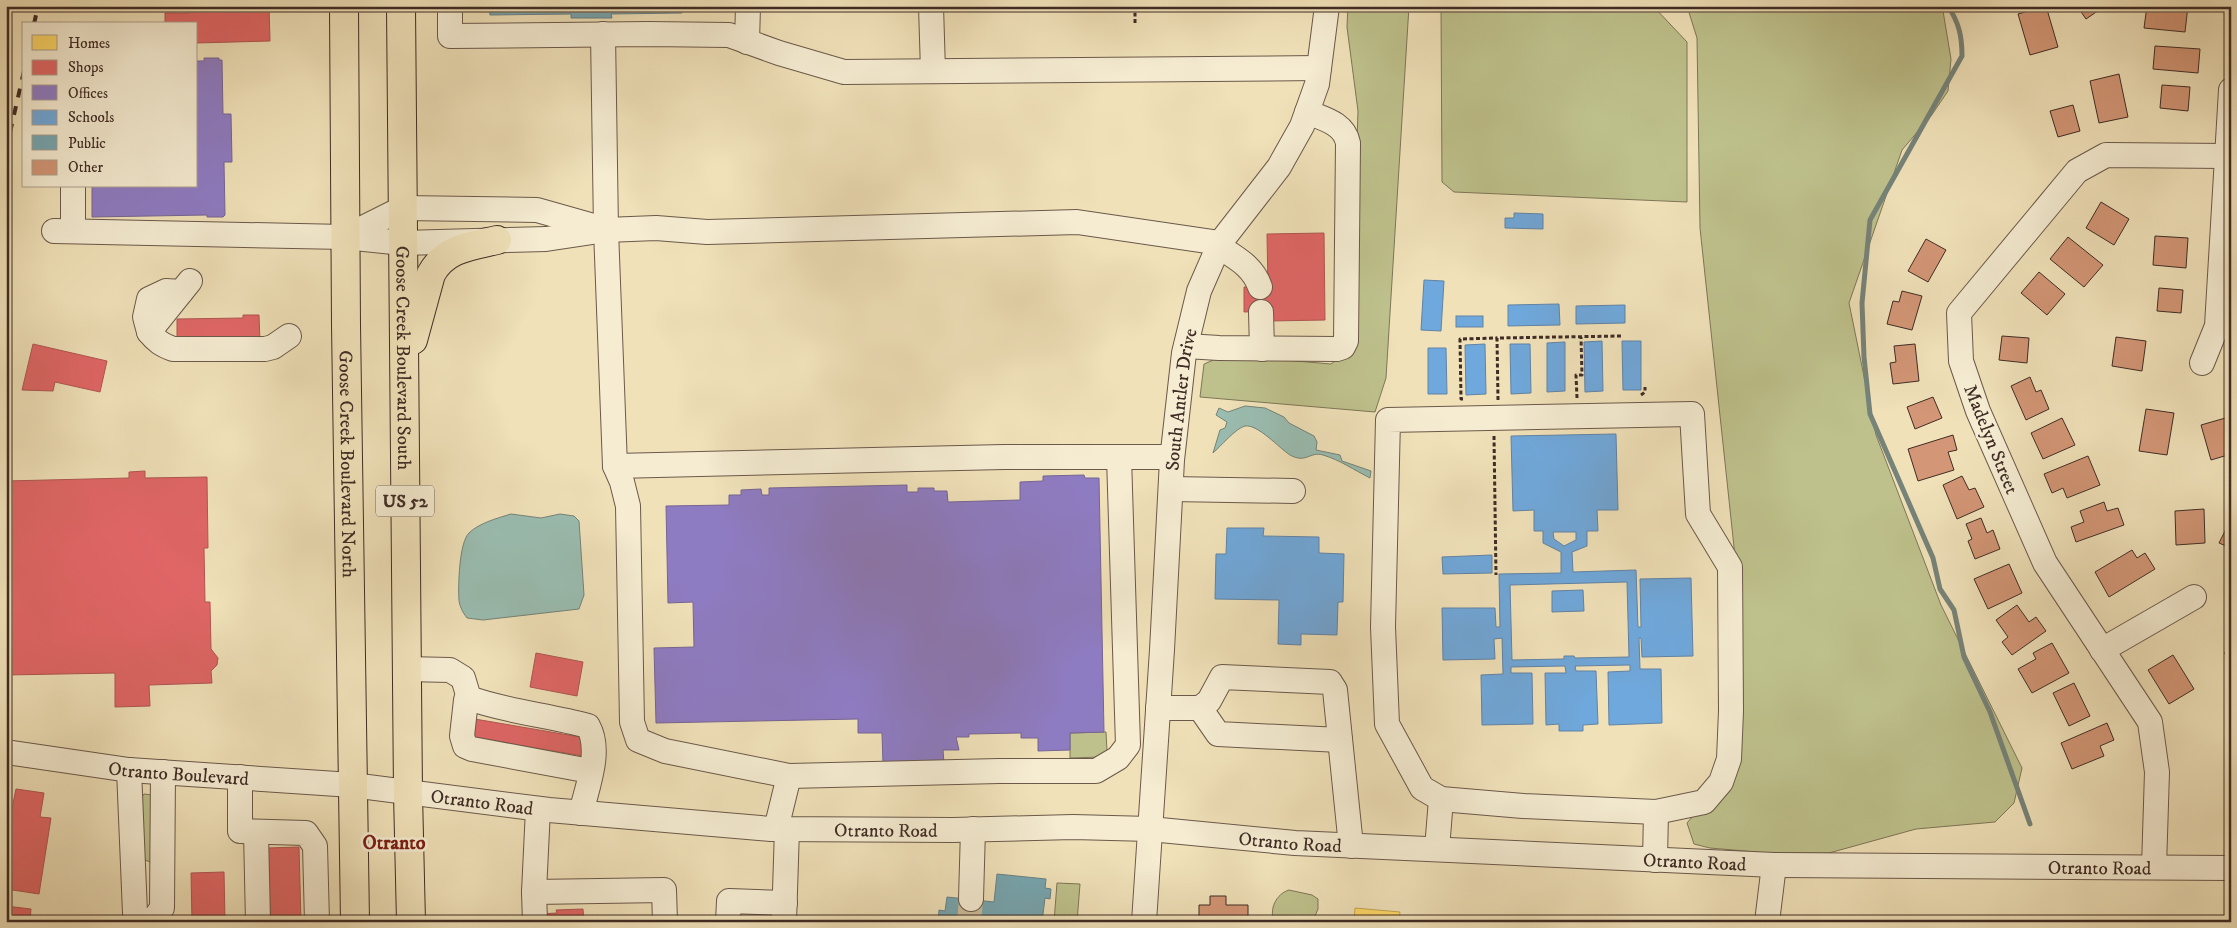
<svg xmlns="http://www.w3.org/2000/svg" width="2237" height="928" font-family="'IM FELL DW Pica',serif">
<style>
.green{fill:#bec18c;stroke:#7e7658}
.water{fill:#9abdb1;stroke:#768379}
.homes{fill:#ffd966;stroke:#c5a552}
.shops{fill:#e06666;stroke:#b05552}
.offices{fill:#8e7cc3;stroke:#766494}
.schools{fill:#6fa8dc;stroke:#6183a5;fill-rule:evenodd}
.public{fill:#76a5af;stroke:#668186}
.lines{fill:none;stroke-linecap:round;stroke-linejoin:round}
.stream{stroke:#768379;stroke-width:5}
.building{fill:#d39676;stroke:#3f2c25}
.minor-tunnel{stroke:#cdbd9b;stroke-width:24;stroke-dasharray:24 12;stroke-linecap:butt}
.minor-casing{stroke:#6b594a;stroke-width:26}
.highway-casing{stroke:#3f2c25;stroke-width:30}
.path{stroke:#3f2c25;stroke-width:3;stroke-dasharray:4 2.5;stroke-linecap:butt}
.minor{stroke:#f5ecd2;stroke-width:24}
.highway{stroke:#f0e1b9;stroke-width:28}
.rail{stroke:#3f2c25;stroke-width:4;stroke-dasharray:9 9;stroke-linecap:butt}
.labels{text-anchor:middle;stroke-width:5;stroke-linejoin:round;paint-order:stroke}
.shield{fill:#f5ecd2;stroke:#766659;stroke-width:1}
.shield-label{font-size:18px;font-weight:bold;fill:#3f2c25}
.street-label{font-size:19px;fill:#3f2c25;stroke:#f5ecd2}
.neighbourhood-label{font-size:20px;font-weight:bold;fill:#7a1f14;stroke:#f5ecd2}
</style>
<rect width="100%" height="100%" fill="#f0e1b9"/>
<filter id="stains"><feTurbulence type="fractalNoise" baseFrequency=".004" numOctaves="4"/><feColorMatrix values="0 0 0 0 .2 0 0 0 0 .09 0 0 0 0 .02 0 0 0 .5 -.17"/></filter>
<radialGradient id="worn" r=".72"><stop offset=".6" stop-color="#630" stop-opacity="0"/><stop offset="1" stop-color="#630" stop-opacity=".3"/></radialGradient>
<g class="green">
<polygon points="1348,6 1409,6 1386,378 1375,412 1200,397 1204,364 1225,355 1331,364 1350,350 1358,111 1347,27"/>
<polygon points="1441,6 1653,6 1687,42 1687,202 1454,192 1442,182"/>
<polygon points="1687,6 1939,6 1943,11 1951,59 1948,91 1931,116 1902,150 1849,303 1876,435 1941,605 2022,768 2014,803 1995,822 1916,829 1829,853 1768,853 1710,848 1694,844 1687,823 1709,797 1736,748 1740,603 1700,228 1697,38"/>
<polygon points="1106,732 1107,751 1100,757 1070,758 1070,733"/>
<polygon points="144,794 152,795 151,862 141,859 140,800"/>
<polygon points="1057,883 1080,884 1077,922 1054,922"/>
<path d="M1289,890L1312,895L1318,899V909L1315,916L1299,922H1274C1269,909 1276,894 1289,890Z"/>
</g>
<g class="water">
<path d="M1245,406L1265,408L1284,417L1289,423L1314,436L1317,442L1316,450L1340,455L1342,461L1371,471L1370,478C1354,470 1340,460 1323,455C1310,451 1306,464 1290,455C1279,448 1258,424 1245,426C1236,428 1220,447 1213,453L1220,430L1225,428L1227,422L1216,415L1219,408L1228,412Z"/>
<path d="M511,514L541,518L560,514L574,516L579,521L584,595L579,609L483,620L467,618C463,613 460,607 459,601C458,586 459,543 469,533C479,523 498,518 511,514Z"/>
</g>
<polygon class="homes" points="1355,908 1400,912 1399,922 1354,922"/>
<g class="shops">
<polygon points="189,6 269,6 270,41 196,43 196,24 165,24 165,13 189,13"/>
<polygon points="1324,233 1325,320 1269,321 1268,311 1244,312 1244,287 1268,287 1267,234"/>
<polygon points="243,315 259,315 260,341 177,345 177,319 243,318"/>
<polygon points="33,344 107,361 100,392 55,382 53,391 22,390"/>
<polygon points="145,471 145,478 207,477 208,548 204,548 205,602 210,602 211,649 218,658 217,665 211,671 212,683 149,685 150,706 115,707 115,673 6,675 6,481 129,478 129,472"/>
<polygon points="536,653 583,662 577,696 530,687"/>
<polygon points="469,718 586,738 583,756 466,736"/>
<polygon points="16,789 44,793 40,817 51,818 39,894 6,889 6,837"/>
<polygon points="299,847 301,922 270,922 268,848"/>
<polygon points="224,872 225,922 192,922 191,873"/>
<polygon points="6,906 31,909 30,922 6,922"/>
<polygon points="583,909 584,922 539,922 538,914 557,913 556,910"/>
</g>
<g class="offices">
<polygon points="204,58 219,58 219,60 222,60 223,114 231,114 232,162 224,162 225,215 223,217 207,217 207,215 92,217 92,186 196,186 196,61 204,61"/>
<polygon points="1084,475 1085,478 1099,478 1104,732 1070,733 1070,750 1038,751 1038,738 1021,738 1021,733 969,734 969,737 956,737 959,750 943,750 944,763 883,764 882,733 858,733 858,719 656,723 654,648 694,647 693,602 668,603 666,506 729,505 729,495 741,495 741,490 761,489 762,495 769,495 769,488 907,485 907,492 918,492 918,488 934,488 934,491 947,491 948,502 1020,500 1020,482 1043,481 1043,476"/>
</g>
<g class="schools">
<polygon points="1514,213 1543,214 1543,229 1505,228 1505,218 1514,218"/>
<polygon points="1424,280 1444,281 1441,331 1421,330"/>
<polygon points="1559,304 1560,325 1508,326 1508,305"/>
<polygon points="1625,305 1625,323 1576,324 1576,306"/>
<rect x="1456" y="316" width="27" height="11"/>
<polygon points="1602,341 1603,391 1585,392 1584,342"/>
<polygon points="1622,341 1641,341 1641,390 1623,390"/>
<polygon points="1565,342 1565,391 1547,392 1547,343"/>
<polygon points="1485,344 1486,394 1466,395 1465,345"/>
<polygon points="1510,344 1530,344 1531,393 1511,394"/>
<polygon points="1428,348 1446,348 1447,394 1428,394"/>
<path d="M1616,434L1618,510H1597L1598,531H1587V546L1572,552L1573,572L1636,570L1638,627H1641L1640,579L1691,578L1693,656L1642,657L1641,638H1639L1640,669H1661L1662,723L1609,725L1608,672L1630,671V665L1575,666L1576,671H1596L1598,724L1583,725V731H1559V724L1546,725L1545,673H1566L1565,666L1511,667V673H1532L1533,724L1482,725L1481,675L1503,674L1502,638L1494,639L1495,659L1443,660L1442,608H1495L1496,627H1500L1499,574L1561,573V552L1543,543V531H1534V510L1513,511L1511,436ZM1553,532H1576V540L1564,546L1554,539ZM1627,582L1629,657L1575,658L1574,656H1564V659L1512,660L1510,585Z"/>
<polygon points="1227,528 1264,528 1263,536 1319,537 1319,553 1344,554 1343,602 1338,602 1337,635 1301,634 1301,645 1278,644 1279,600 1215,599 1216,554 1226,554"/>
<polygon points="1492,555 1492,573 1443,574 1442,557"/>
<polygon points="1583,590 1584,611 1552,612 1552,591"/>
</g>
<g class="public">
<polygon points="489,6 682,6 682,13 611,14 612,18 571,18 571,14 490,15"/>
<polygon points="997,874 1046,879 1045,888 1051,889 1050,899 1045,898 1042,922 938,922 939,910 945,911 947,897 994,902"/>
</g>
<g class="lines">
<path class="stream" d="M1948,6C1959,23 1962,36 1962,56L1870,220L1862,303L1864,357L1870,414L1933,558L1940,589L1954,610L1964,657L1990,712L2030,824"/>
</g>
<g class="building">
<polygon points="2046,6 2058,47 2030,55 2018,14"/>
<polygon points="2077,6 2105,6 2086,19"/>
<polygon points="2147,6 2188,6 2185,32 2144,28"/>
<polygon points="2155,46 2200,49 2198,73 2153,69"/>
<polygon points="2119,74 2128,117 2099,123 2090,81"/>
<polygon points="2162,85 2190,87 2188,111 2160,108"/>
<polygon points="2073,105 2080,131 2058,137 2050,111"/>
<polygon points="2101,202 2129,219 2114,245 2086,228"/>
<polygon points="2155,236 2188,238 2186,268 2153,265"/>
<polygon points="2068,237 2103,265 2084,287 2050,259"/>
<polygon points="1926,239 1946,250 1928,282 1908,271"/>
<polygon points="2039,272 2065,294 2047,315 2021,293"/>
<polygon points="2159,288 2183,290 2181,313 2157,311"/>
<polygon points="1902,291 1922,296 1912,330 1887,324 1893,301 1899,302"/>
<polygon points="2002,336 2029,338 2027,363 1999,360"/>
<polygon points="2116,337 2146,341 2142,371 2112,366"/>
<polygon points="1915,344 1919,381 1893,384 1890,363 1896,362 1894,346"/>
<polygon points="2030,377 2036,392 2041,390 2049,409 2026,420 2011,386"/>
<polygon points="1933,397 1942,418 1915,429 1907,407"/>
<polygon points="2146,409 2174,413 2167,455 2139,451"/>
<polygon points="2229,417 2231,424 2231,454 2211,460 2201,425"/>
<polygon points="2062,418 2075,445 2043,459 2031,433"/>
<polygon points="1953,435 1957,450 1948,452 1954,470 1918,481 1908,449"/>
<polygon points="2088,456 2100,485 2067,498 2063,488 2052,493 2044,474"/>
<polygon points="1962,476 1969,490 1975,488 1984,507 1957,519 1943,485"/>
<polygon points="2104,502 2107,511 2118,508 2124,525 2076,542 2071,527 2084,522 2080,511"/>
<polygon points="2204,509 2205,543 2176,545 2175,511"/>
<polygon points="1981,518 1987,533 1993,530 2000,549 1975,559 1968,541 1972,539 1966,524"/>
<polygon points="2231,519 2231,548 2219,543"/>
<polygon points="2132,550 2137,558 2145,553 2155,569 2109,597 2095,572"/>
<polygon points="2009,564 2022,593 1988,609 1974,579"/>
<polygon points="2017,605 2029,622 2036,617 2046,631 2012,655 2002,642 2008,637 1996,620"/>
<polygon points="2052,643 2069,673 2032,693 2018,669 2036,659 2033,653"/>
<polygon points="2231,648 2231,661 2224,653"/>
<polygon points="2173,655 2194,689 2169,704 2148,670"/>
<polygon points="2074,683 2090,716 2069,726 2053,693"/>
<polygon points="2107,723 2114,740 2100,746 2104,756 2072,769 2061,743"/>
<polygon points="1210,896 1226,896 1226,905 1248,905 1248,922 1199,922 1199,905 1210,905"/>
</g>
<g class="lines">
<polyline class="minor-tunnel" points="969,922 971,899"/>
<g class="minor-casing">
<g id="minor">
<polyline points="450,6 450,36 649,34 729,35 779,53 844,72 1319,68"/>
<polyline points="931,6 933,71"/>
<polyline points="603,34 606,230 615,466 622,482 628,506 632,722 638,740 665,751 789,776 999,771 1096,771 1118,758 1128,745 1119,457"/>
<polyline points="747,42 748,6"/>
<polyline points="54,231 345,237 403,243 546,239 606,230 656,228 707,232 1077,222 1220,243"/>
<polyline points="73,231 73,186"/>
<polyline points="345,237 403,208 537,210 597,227"/>
<path d="M1218,246C1236,258 1253,266 1260,287"/>
<path d="M190,281L149,332C156,341 162,345 173,349H265L273,347L289,336"/>
<polyline points="1261,312 1262,349"/>
<polyline points="149,332 145,317 149,299 166,291 181,292"/>
<path d="M1186,346L1219,348L1337,349L1343,347L1346,341L1348,143C1344,123 1324,119 1307,112"/>
<polyline points="2202,363 2217,326 2231,90"/>
<polygon points="1692,414 1698,514 1730,567 1731,711 1729,759 1721,782 1704,802 1656,812 1523,806 1441,799 1422,788 1387,724 1383,627 1388,420"/>
<polyline points="615,466 1004,457 1172,457"/>
<polyline points="1171,489 1293,491"/>
<polyline points="2102,650 2194,597"/>
<path d="M406,669L450,670L463,678L469,698C507,712 549,715 588,726C602,751 587,787 581,813"/>
<polyline points="469,698 466,700 462,736 465,746 472,749 590,771"/>
<polyline points="1158,708 1200,708 1209,701 1222,677 1330,682 1335,690 1351,846"/>
<polyline points="1200,708 1218,734 1340,740"/>
<path id="s1" d="M6,752L129,770L352,785L549,810L771,829L953,830L1073,827L1150,829L1295,843L1774,865L2231,868"/>
<polyline points="129,770 135,913 144,922"/>
<polyline points="240,777 240,831 306,833 315,846 317,922"/>
<polyline points="776,829 789,776"/>
<polyline points="256,832 258,922"/>
<polyline points="1437,849 1441,799"/>
<polyline points="1655,860 1656,812"/>
<polyline points="2154,867 2157,772 2150,722 2045,563 1978,411 1961,361 1959,313 2077,171 2106,155 2228,156"/>
<polyline points="534,892 664,890 665,922"/>
<polyline points="971,899 973,829"/>
<polyline points="152,922 162,908 163,772"/>
<polyline points="535,922 534,892 538,809"/>
<polyline points="728,922 729,901 785,903"/>
<polyline points="784,922 787,829"/>
<path id="s2" d="M1144,922L1162,650L1172,460L1184,353L1199,291L1220,243L1279,167L1302,126L1317,84L1327,6"/>
<polyline points="1767,922 1774,865"/>
</g>
</g>
<g class="highway-casing">
<g id="highway">
<path id="s3" d="M344,6L346,325L355,922"/>
<path id="s4" d="M401,6L408,794L411,922"/>
<path d="M413,340L431,274C445,248 471,246 497,240"/>
</g>
</g>
<g class="path">
<polyline points="1135,6 1135,25"/>
<polyline points="1641,395 1645,392 1645,387"/>
<polyline points="1577,398 1576,375 1582,375 1581,337"/>
<polyline points="1463,399 1461,399 1460,339 1497,338"/>
<polyline points="1498,400 1497,338 1621,336"/>
<polyline points="1494,436 1496,575"/>
</g>
<use href="#minor" class="minor"/>
<use href="#highway" class="highway"/>
<g class="rail">
<polyline points="34,24 38,6"/>
<polyline points="6,150 24,71"/>
</g>
</g>
<g class="labels">
<rect class="shield" x="376" y="485.5" width="58" height="31" rx="4"/>
<g class="shield-label">
<text x="405" y="507">US 52</text>
</g>
<g class="street-label">
<text dy="7" stroke="none"><textPath href="#s4" startOffset="352">Goose Creek Boulevard South</textPath></text>
<text dy="7" stroke="none"><textPath href="#s2" startOffset="524">South Antler Drive</textPath></text>
<text transform="translate(1992 439) rotate(68)" y="7">Madelyn Street</text>
<text dy="7" stroke="none"><textPath href="#s3" startOffset="458">Goose Creek Boulevard North</textPath></text>
<text dy="7" stroke="none"><textPath href="#s1" startOffset="174">Otranto Boulevard</textPath></text>
<text dy="7" stroke="none"><textPath href="#s1" startOffset="479">Otranto Road</textPath></text>
<text dy="7" stroke="none"><textPath href="#s1" startOffset="884">Otranto Road</textPath></text>
<text dy="7" stroke="none"><textPath href="#s1" startOffset="1289">Otranto Road</textPath></text>
<text dy="7" stroke="none"><textPath href="#s1" startOffset="1694">Otranto Road</textPath></text>
<text dy="7" stroke="none"><textPath href="#s1" startOffset="2099">Otranto Road</textPath></text>
</g>
<g class="neighbourhood-label">
<text x="394" y="849">Otranto</text>
</g>
</g>
<rect width="2237" height="928" fill="none" stroke="#f0e1b9" stroke-width="25"/>
<rect x="8" y="8" width="2222" height="913" fill="none" stroke="#3f2c25" stroke-width="2.5"/>
<rect x="12" y="12" width="2212" height="903" fill="none" stroke="#3f2c25"/>
<rect x="22" y="22" width="175" height="165" fill="#f5ecd2" stroke="#ac9f8d"/>
<rect x="32" y="35" width="25" height="15" fill="#ffd966" stroke="#ac9f8d"/>
<text x="68" y="48" font-size="15" fill="#3f2c25">Homes</text>
<rect x="32" y="60" width="25" height="15" fill="#e06666" stroke="#ac9f8d"/>
<text x="68" y="72" font-size="15" fill="#3f2c25">Shops</text>
<rect x="32" y="85" width="25" height="15" fill="#8e7cc3" stroke="#ac9f8d"/>
<text x="68" y="98" font-size="15" fill="#3f2c25">Offices</text>
<rect x="32" y="110" width="25" height="15" fill="#6fa8dc" stroke="#ac9f8d"/>
<text x="68" y="122" font-size="15" fill="#3f2c25">Schools</text>
<rect x="32" y="135" width="25" height="15" fill="#76a5af" stroke="#ac9f8d"/>
<text x="68" y="148" font-size="15" fill="#3f2c25">Public</text>
<rect x="32" y="160" width="25" height="15" fill="#d39676" stroke="#ac9f8d"/>
<text x="68" y="172" font-size="15" fill="#3f2c25">Other</text>
<rect width="100%" height="100%" filter="url(#stains)"/>
<rect width="100%" height="100%" fill="url(#worn)"/>
</svg>
